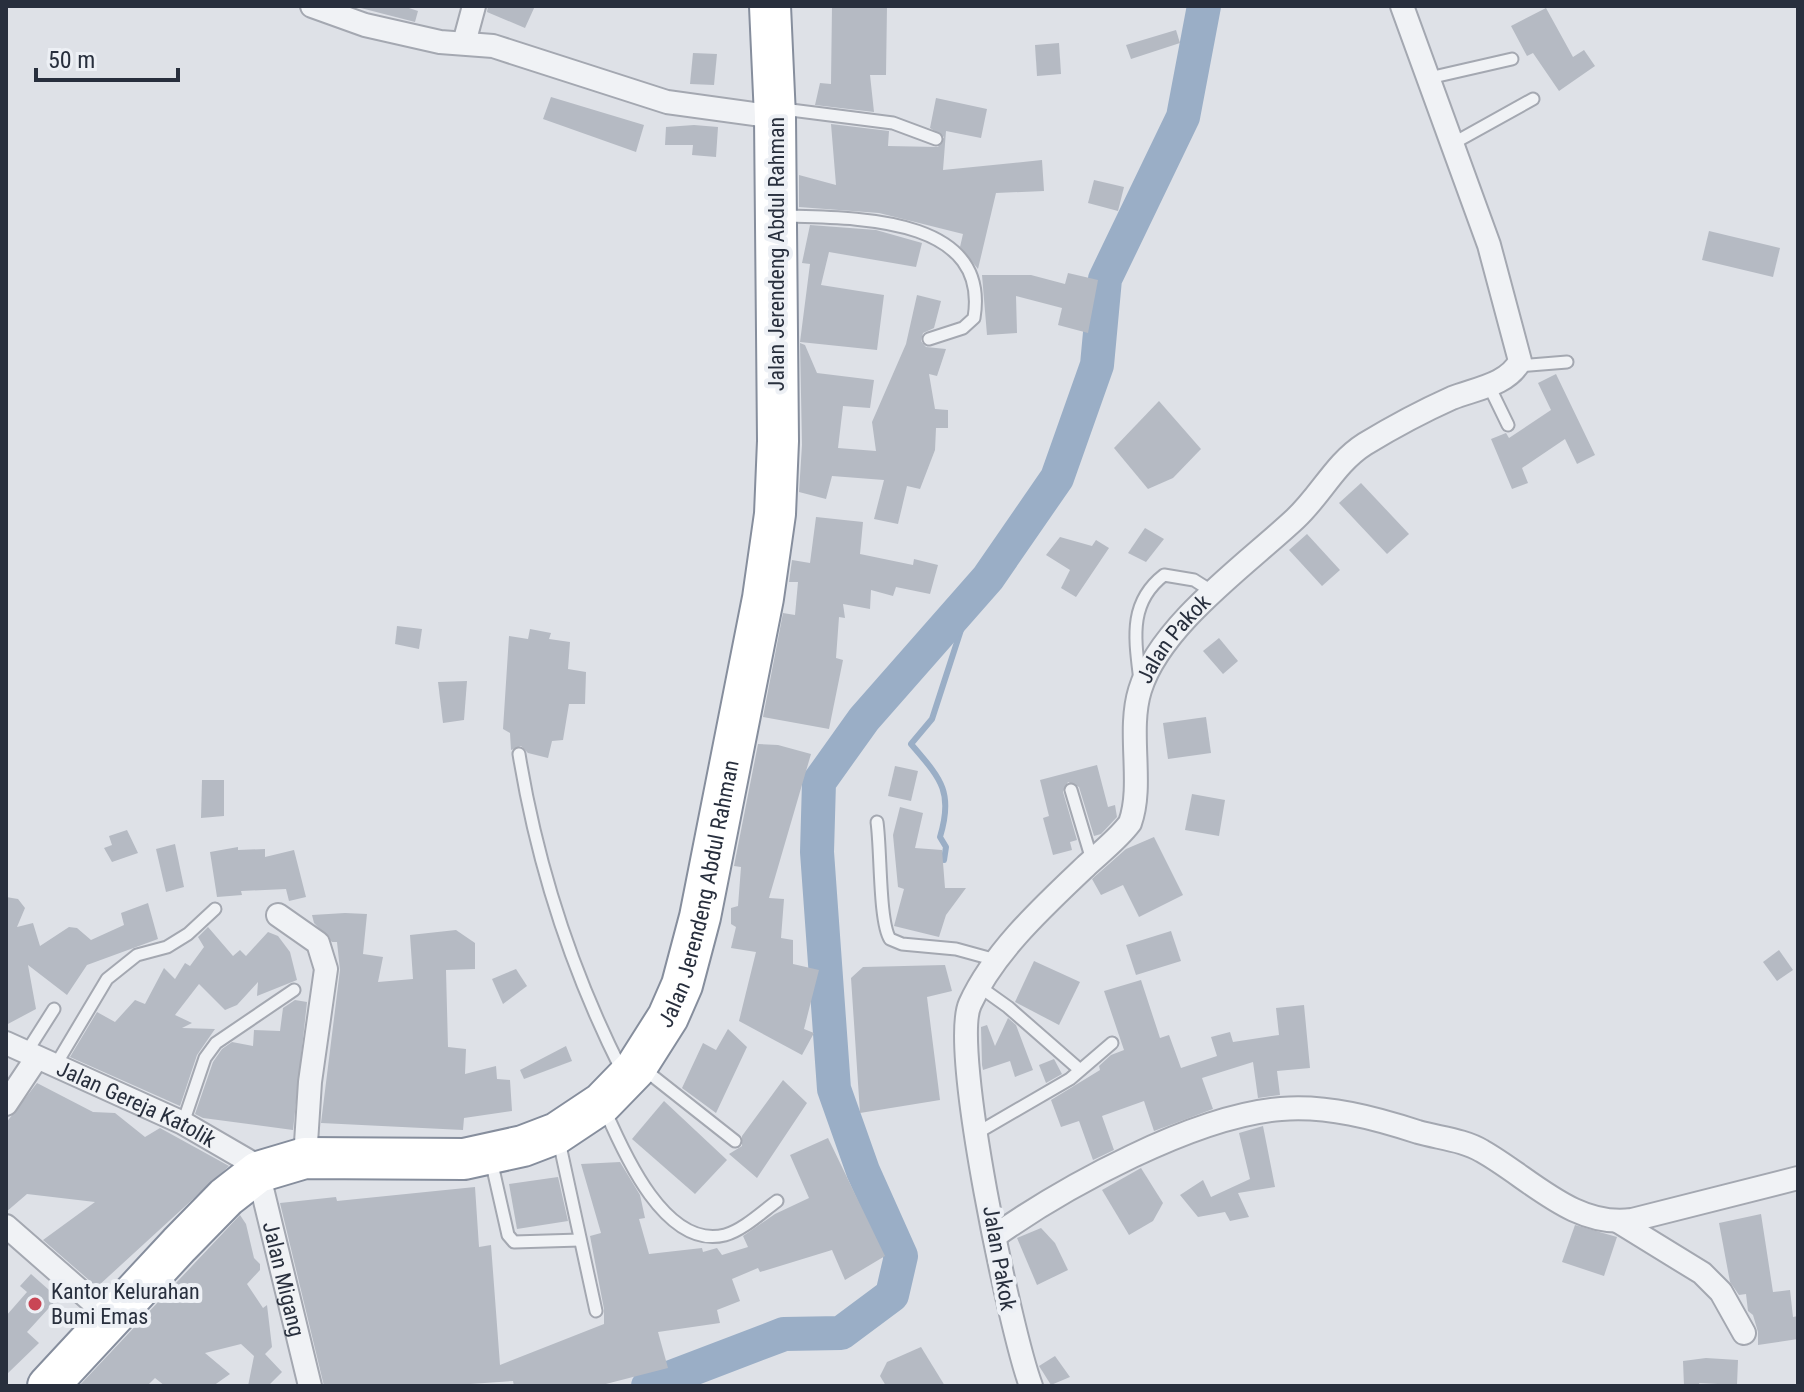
<svg xmlns="http://www.w3.org/2000/svg" width="1804" height="1392" font-family="'Roboto Condensed',sans-serif">
<style>
.lines{fill:none;stroke-linecap:round;stroke-linejoin:round}
.stream{stroke:#9aaec6;stroke-width:6}
.river{stroke:#9aaec6;stroke-width:34}
.building{fill:#b5bac3}
.lane-casing{stroke:#a4a8b1;stroke-width:15}
.street-casing{stroke:#a4a8b1;stroke-width:26}
.highway-casing{stroke:#868e9d;stroke-width:44}
.lane{stroke:#f0f2f5;stroke-width:11}
.street{stroke:#f0f2f5;stroke-width:22}
.highway{stroke:#fff;stroke-width:40}
.poi-dot{fill:#c94655;stroke:#edf0f5;stroke-width:3}
.labels{text-anchor:middle;stroke-width:8;stroke-linejoin:round;paint-order:stroke}
.street-label{font-size:22px;fill:#282f3d;stroke:#edf0f5}
.poi-label{font-size:22px;fill:#282f3d;stroke:#edf0f5;text-anchor:start}
</style>
<rect width="100%" height="100%" fill="#dee1e7"/>
<g class="lines">
<path class="stream" d="M944,860L946,847L940,837C954,791 940,778 911,744L932,719L972,596"/>
<polyline class="river" points="648,1386 784,1334 841,1333 892,1295 901,1256 863,1171 834,1089 817,852 819,782 864,719 988,578 1057,478 1097,365 1105,279 1183,117 1204,6"/>
</g>
<g class="building">
<polygon points="353,6 403,6 418,11 415,22"/>
<polygon points="488,6 535,6 525,28 487,12"/>
<polygon points="832,6 887,6 886,75 870,75 874,112 815,105 820,83 831,84"/>
<polygon points="1546,8 1573,57 1584,50 1595,66 1559,91 1533,53 1527,56 1511,26"/>
<polygon points="1176,30 1180,43 1131,59 1126,45"/>
<polygon points="1059,43 1061,74 1037,76 1035,45"/>
<polygon points="693,53 717,54 714,85 690,84"/>
<polygon points="551,97 644,125 636,152 543,119"/>
<polygon points="936,98 987,109 981,138 946,131 943,170 1042,160 1044,191 996,193 978,269 960,247 963,234 879,213 799,207 799,175 836,185 831,124 889,131 888,146 938,147 944,137 930,128"/>
<polygon points="694,125 718,127 716,157 692,155 693,145 665,145 666,127"/>
<polygon points="1094,180 1124,187 1118,211 1088,203"/>
<polygon points="810,225 876,230 922,243 916,267 829,252 821,285 884,295 877,350 800,342 810,264 802,263"/>
<polygon points="1709,231 1780,248 1773,277 1702,260"/>
<polygon points="1068,273 1098,280 1088,333 1058,325 1062,308 1016,296 1017,333 987,335 982,275 1031,275 1065,284"/>
<polygon points="917,295 941,301 934,328 923,333 921,341 926,347 946,349 937,376 929,374 935,409 948,410 948,428 936,428 935,450 920,489 907,486 898,524 874,519 884,480 832,476 826,499 799,492 802,445 800,343 805,345 817,373 874,380 870,408 843,406 838,448 876,451 872,422 906,344"/>
<polygon points="1556,374 1595,455 1577,464 1565,439 1522,468 1528,483 1512,489 1491,439 1506,433 1509,438 1551,410 1538,383"/>
<polygon points="1159,401 1201,449 1173,478 1148,489 1114,448"/>
<polygon points="1361,483 1409,534 1387,554 1339,503"/>
<polygon points="816,517 863,522 860,554 913,565 914,559 938,565 930,594 896,587 893,596 871,590 870,609 843,604 845,618 839,617 836,658 843,660 829,729 763,717 783,613 795,615 798,582 789,582 792,560 810,563"/>
<polygon points="1145,528 1164,539 1146,562 1128,553"/>
<polygon points="1307,534 1340,570 1322,586 1289,550"/>
<polygon points="1060,537 1092,546 1096,540 1109,548 1076,597 1061,588 1070,570 1046,555"/>
<polygon points="397,626 422,629 419,649 395,644"/>
<polygon points="530,629 551,633 549,639 570,642 568,669 586,672 585,704 569,704 563,740 552,741 548,758 528,753 521,746 511,750 510,733 503,729 509,636 528,639"/>
<polygon points="1219,638 1238,661 1223,674 1203,651"/>
<polygon points="467,681 464,720 443,723 438,682"/>
<polygon points="1206,717 1211,753 1168,759 1163,723"/>
<polygon points="758,744 778,745 811,754 769,898 784,899 781,938 793,940 793,964 819,970 804,1029 814,1033 802,1055 739,1021 756,952 731,948 736,927 731,924 731,908 738,906 741,867 734,866"/>
<polygon points="1097,765 1108,807 1115,805 1117,817 1101,834 1094,836 1079,787 1068,782 1063,792 1077,840 1070,842 1072,850 1053,855 1043,818 1049,816 1040,780"/>
<polygon points="895,766 918,771 911,801 888,796"/>
<polygon points="202,780 224,780 224,816 201,818"/>
<polygon points="1192,794 1225,800 1219,836 1185,830"/>
<polygon points="900,807 923,813 915,848 942,850 945,888 966,888 946,915 939,937 894,926 904,889 898,887 893,835"/>
<polygon points="127,830 138,853 112,862 104,848 112,845 109,836"/>
<polygon points="1154,837 1183,895 1139,917 1123,885 1101,895 1092,879 1126,849"/>
<polygon points="175,844 184,887 166,892 156,849"/>
<polygon points="238,847 238,850 265,849 265,857 294,850 306,897 289,901 286,889 241,891 242,895 217,897 210,852"/>
<polygon points="6,897 18,899 25,908 17,927 33,923 40,946 69,927 77,928 91,940 124,925 121,913 148,903 158,939 87,965 67,995 28,965 36,1009 6,1025"/>
<polygon points="345,913 367,914 363,954 383,957 378,982 413,979 410,935 456,930 475,943 475,969 446,970 448,1047 466,1049 465,1074 496,1066 497,1079 510,1080 512,1111 464,1118 463,1130 321,1123 340,970 337,942 332,942 314,923 312,915"/>
<polygon points="208,927 233,956 240,950 246,956 268,932 278,936 290,952 297,980 257,996 258,982 237,1005 225,1010 199,984 175,1015 192,1023 182,1028 215,1029 197,1055 180,1106 70,1057 97,1012 115,1022 135,1000 145,1004 164,968 175,979 185,963 190,966 204,947 198,937"/>
<polygon points="1171,931 1181,961 1136,975 1126,945"/>
<polygon points="1779,950 1793,970 1777,981 1763,962"/>
<polygon points="1034,961 1080,982 1059,1025 1015,1002"/>
<polygon points="945,965 952,991 927,997 940,1100 860,1113 851,978 863,967"/>
<polygon points="516,969 527,986 503,1004 492,979"/>
<polygon points="1141,980 1160,1038 1169,1035 1181,1068 1217,1056 1211,1037 1230,1032 1233,1042 1279,1035 1276,1008 1304,1005 1310,1068 1277,1071 1280,1095 1258,1098 1253,1062 1202,1078 1213,1109 1154,1131 1144,1101 1102,1116 1114,1150 1093,1160 1079,1121 1061,1127 1051,1100 1100,1070 1099,1066 1111,1055 1124,1050 1104,991"/>
<polygon points="295,1000 307,1002 293,1130 203,1118 195,1114 213,1062 222,1049 232,1042 253,1046 254,1030 280,1031 283,1008"/>
<polygon points="1008,1018 1016,1025 1033,1070 1015,1077 1010,1061 983,1070 982,1065 981,1027 987,1025 995,1046"/>
<polygon points="728,1029 747,1047 716,1113 682,1088 703,1043 716,1050"/>
<polygon points="566,1046 572,1061 524,1079 520,1070"/>
<polygon points="1054,1059 1062,1074 1046,1083 1039,1065"/>
<polygon points="783,1080 807,1103 757,1178 729,1154 742,1146 742,1136"/>
<polygon points="37,1083 93,1112 115,1113 145,1137 160,1128 229,1166 97,1287 43,1240 95,1202 27,1194 6,1212 6,1123"/>
<polygon points="664,1101 727,1160 695,1194 632,1139"/>
<polygon points="1263,1126 1275,1187 1238,1193 1249,1217 1230,1221 1225,1212 1198,1217 1180,1195 1203,1180 1211,1197 1250,1179 1239,1133"/>
<polygon points="828,1138 885,1256 845,1280 832,1250 760,1272 758,1268 732,1279 740,1301 717,1310 720,1323 658,1332 668,1368 598,1386 514,1386 513,1381 441,1386 324,1386 280,1203 336,1197 337,1201 475,1187 479,1247 491,1245 500,1365 604,1324 604,1309 590,1236 601,1233 581,1164 620,1162 640,1195 645,1218 639,1219 649,1254 702,1248 703,1252 717,1248 722,1255 748,1247 743,1236 775,1214 809,1198 790,1155"/>
<polygon points="1141,1168 1163,1203 1153,1221 1129,1235 1102,1190"/>
<polygon points="558,1177 568,1221 517,1229 509,1184"/>
<polygon points="1761,1214 1773,1292 1790,1290 1793,1317 1798,1316 1798,1339 1758,1345 1758,1332 1753,1315 1748,1311 1746,1294 1739,1295 1730,1282 1719,1223"/>
<polygon points="240,1215 246,1224 254,1258 260,1264 260,1270 247,1284 263,1308 267,1305 272,1347 265,1354 282,1372 268,1386 248,1386 254,1356 241,1344 205,1353 230,1374 213,1386 165,1386 155,1378 147,1386 79,1386"/>
<polygon points="1575,1225 1617,1237 1604,1276 1562,1262"/>
<polygon points="1041,1228 1055,1243 1068,1270 1037,1285 1017,1238"/>
<polygon points="31,1274 58,1298 27,1332 39,1343 6,1375 6,1316 27,1292 20,1286"/>
<polygon points="921,1347 945,1386 886,1386 880,1376 887,1362"/>
<polygon points="1055,1356 1070,1377 1051,1385 1039,1366"/>
<polygon points="1706,1358 1738,1360 1737,1385 1699,1383 1700,1386 1684,1386 1683,1361"/>
</g>
<g class="lines">
<g class="lane-casing">
<g id="lane">
<polyline points="1429,78 1512,59"/>
<polyline points="783,109 893,123 936,139"/>
<polyline points="1452,144 1533,99"/>
<path d="M782,216C850,218 991,214 974,318L963,328L929,339"/>
<polyline points="1518,366 1567,362"/>
<polyline points="1489,386 1508,425"/>
<path d="M1140,681C1135,639 1128,603 1164,575L1194,580L1213,592"/>
<path d="M519,754C537,864 572,972 622,1071"/>
<polyline points="1071,790 1092,860"/>
<path d="M877,822C881,850 879,922 890,939L902,944L956,949L996,960"/>
<polyline points="980,987 1008,1007 1080,1070"/>
<polyline points="26,1053 54,1009"/>
<polyline points="55,1066 107,979 137,955 167,947 188,934 215,909"/>
<polyline points="645,1070 735,1141"/>
<path d="M605,1110C624,1154 666,1250 725,1235C743,1230 762,1212 777,1201"/>
<polyline points="183,1123 205,1058 216,1043 294,990"/>
<polyline points="977,1133 1070,1079 1112,1043"/>
<polyline points="559,1141 596,1311"/>
<polyline points="491,1160 508,1235 514,1242 580,1240"/>
</g>
</g>
<g class="street-casing">
<g id="street">
<polyline points="312,6 365,25 440,42 493,46 667,102 775,117"/>
<polyline points="464,43 474,6"/>
<polyline points="278,915 318,943 326,969 310,1082 305,1158"/>
<path id="s1" d="M6,1043L183,1123L264,1170"/>
<polyline points="6,1104 36,1059"/>
<path id="s2" d="M258,1172L310,1386"/>
<polyline points="1619,1222 1702,1273 1721,1292 1744,1333"/>
<polyline points="6,1226 110,1317"/>
<path d="M995,1236C1066,1186 1194,1116 1281,1109C1327,1105 1375,1118 1418,1132C1439,1138 1464,1140 1482,1151C1530,1178 1574,1228 1632,1220L1798,1178"/>
<path id="s3" d="M1031,1386C1011,1333 950,1048 970,1004C994,951 1045,905 1087,865C1101,852 1118,839 1130,823C1144,784 1127,732 1140,690C1160,625 1247,564 1295,519C1321,495 1335,463 1365,444C1393,427 1423,411 1452,398C1474,389 1508,385 1520,361L1489,245L1402,6"/>
</g>
</g>
<g class="highway-casing">
<g id="highway">
<path id="s4" d="M48,1386L179,1245L226,1197L258,1172L305,1158L464,1159L523,1146L557,1133L602,1103L635,1069L668,1017L682,985L700,917L763,598L775,514L778,441L775,117L770,6"/>
</g>
</g>
<use href="#lane" class="lane"/>
<use href="#street" class="street"/>
<use href="#highway" class="highway"/>
</g>
<circle class="poi-dot" cx="35" cy="1304" r="8"/>
<g class="labels">
<g class="street-label">
<text transform="translate(776 254) rotate(-90)" y="8">Jalan Jerendeng Abdul Rahman</text>
<text dy="8" stroke="none"><textPath href="#s3" startOffset="828">Jalan Pakok</textPath></text>
<text dy="8" stroke="none"><textPath href="#s4" startOffset="896">Jalan Jerendeng Abdul Rahman</textPath></text>
<text dy="8" stroke="none"><textPath href="#s1" startOffset="144">Jalan Gereja Katolik</textPath></text>
<text transform="translate(1000 1258) rotate(80)" y="8">Jalan Pakok</text>
<text dy="8" stroke="none"><textPath href="#s2" startOffset="110">Jalan Migang</textPath></text>
</g>
<g class="poi-label">
<text x="51" y="1299">Kantor Kelurahan<tspan x="51" dy="25">Bumi Emas</tspan></text>
</g>
</g>
<rect width="1804" height="1392" fill="none" stroke="#282f3d" stroke-width="16"/>
<path d="M36 68v12h142v-12" fill="none" stroke="#282f3d" stroke-width="4"/>
<text x="48" y="68" font-size="24" fill="#282f3d" stroke="#edf0f5" stroke-width="6" paint-order="stroke">50 m</text>
</svg>
